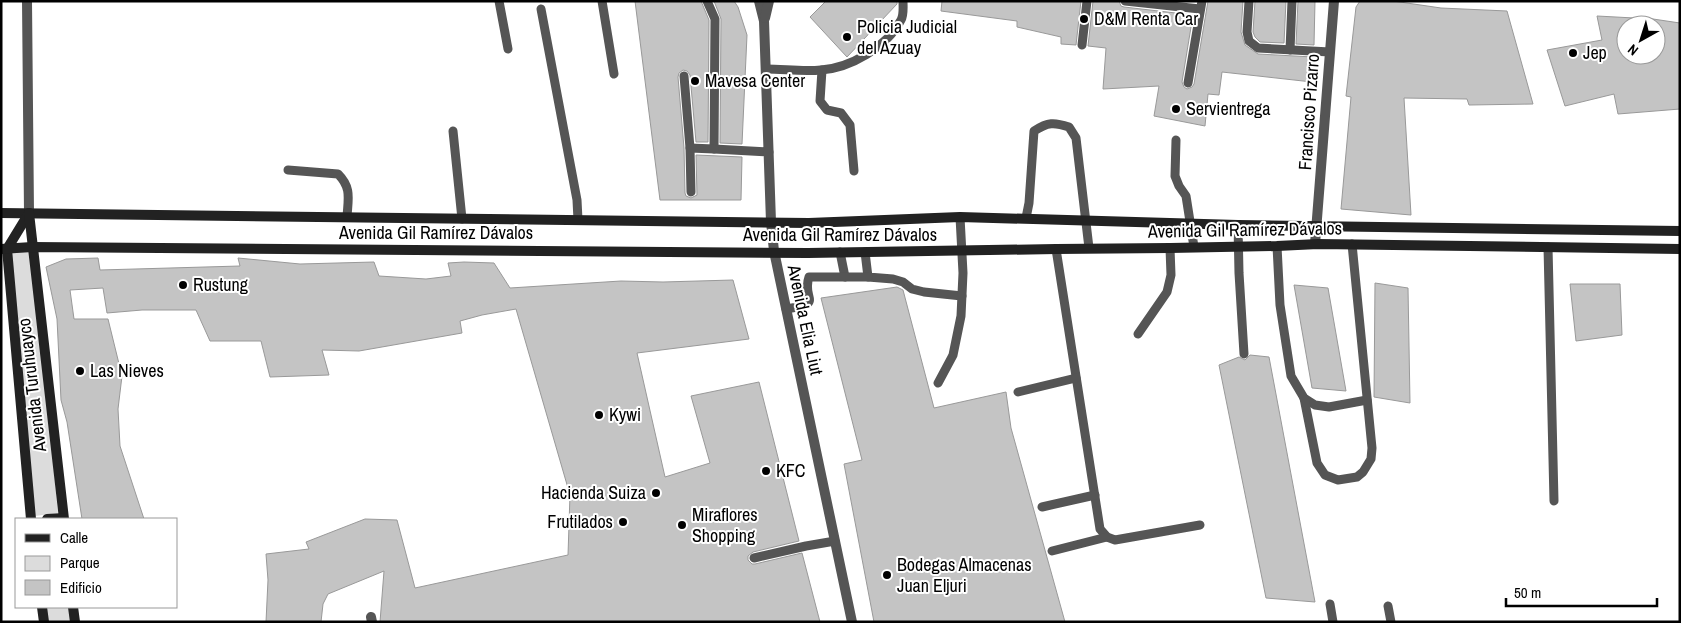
<svg xmlns="http://www.w3.org/2000/svg" width="1681" height="623" font-family="'Archivo Narrow',sans-serif">
<style>
.green{fill:#dcdcdc}
.building{fill:#c4c4c4;stroke:#999;fill-rule:evenodd}
.lines{fill:none;stroke-linecap:round;stroke-linejoin:round}
.service{stroke:#555;stroke-width:9}
.minor{stroke:#555;stroke-width:10}
.tertiary{stroke:#555;stroke-width:10}
.secondary{stroke:#222;stroke-width:10}
.poi-dot{fill:#000;stroke:#fff;stroke-width:2}
.labels{text-anchor:middle;stroke-width:4;stroke-linejoin:round;paint-order:stroke}
.poi-label{font-size:18px;fill:#000;stroke:#fff;text-anchor:start}
.street-label{font-size:18px;fill:#000;stroke:#fff}
</style>
<rect width="100%" height="100%" fill="#fff"/>
<g class="green">
<polygon points="6,240 32,247 58,513 35,516"/>
<polygon points="45,607 70,607 72,622 47,622"/>
</g>
<g class="building">
<polygon points="635,1 701,1 709,20 708,142 696,142 690,75 687,71 683,70 679,73 678,77 684,148 685,193 686,196 691,198 697,195 696,155 742,157 741,200 660,200"/>
<polygon points="714,1 734,1 738,7 747,35 742,144 720,143 721,19"/>
<polygon points="826,1 897,1 897,4 847,57 810,17"/>
<polygon points="942,1 1081,1 1076,45 1061,44 1061,37 1017,27 1017,21 941,11"/>
<polygon points="1093,1 1119,1 1121,6 1124,7 1193,15 1182,82 1184,87 1187,89 1192,87 1194,84 1208,1 1243,1 1241,32 1245,45 1258,54 1313,57 1312,82 1222,72 1219,95 1208,94 1205,126 1154,116 1159,86 1103,89 1106,48 1088,46"/>
<polygon points="1255,1 1286,1 1284,43 1260,42 1255,37 1253,32"/>
<polygon points="1298,1 1315,1 1314,45 1296,44"/>
<polygon points="1360,1 1393,1 1441,8 1507,11 1533,104 1469,105 1467,99 1404,98 1411,215 1341,209 1351,97 1346,96 1356,7"/>
<path d="M1597,16L1653,19L1680,23V109L1618,114L1614,94L1565,106L1547,50L1602,40ZM1626,25H1656V55H1626Z"/>
<polygon points="98,258 100,270 240,266 238,258 300,264 374,262 379,276 426,279 451,276 448,263 464,262 494,263 510,288 621,281 663,282 733,280 749,339 637,353 665,477 710,463 691,396 759,382 799,541 753,552 748,556 748,560 752,564 755,564 802,553 820,622 380,622 384,571 328,594 323,604 321,622 266,622 268,580 266,554 309,549 306,542 365,519 397,520 415,588 568,555 570,495 516,309 482,315 460,321 462,333 359,351 322,350 329,375 270,377 261,341 210,341 196,310 142,310 107,313 103,288 70,290 74,319 108,319 122,376 118,409 120,446 144,519 82,519 67,422 61,400 57,319 46,267 66,259"/>
<polygon points="1375,283 1408,288 1410,403 1374,397"/>
<polygon points="1570,284 1620,284 1622,335 1576,341"/>
<polygon points="1294,285 1328,288 1346,391 1312,388"/>
<polygon points="897,287 903,290 934,408 1006,392 1011,428 1065,622 874,622 844,464 862,460 821,298"/>
<polygon points="1250,355 1269,357 1315,602 1266,598 1219,365 1239,357 1245,360"/>
</g>
<g class="lines">
<g class="service">
<polyline points="499,1 508,49"/>
<polyline points="602,1 614,74"/>
<polyline points="707,1 715,19 714,149 769,152"/>
<polyline points="1125,1 1200,9"/>
<polyline points="1249,1 1247,32 1249,41 1258,48 1330,52"/>
<polyline points="541,9 577,200 578,220"/>
<polyline points="1082,45 1087,1"/>
<polyline points="1290,50 1292,1"/>
<path d="M766,69C784,69 803,72 821,70C850,68 887,47 901,20C904,15 903,7 903,1"/>
<polyline points="822,70 820,101 827,110 841,113 850,125 854,171"/>
<polyline points="684,76 690,148"/>
<polyline points="1188,83 1202,1"/>
<polyline points="453,131 462,219"/>
<polyline points="1176,140 1175,176 1179,186 1186,196 1194,247"/>
<path d="M288,170L338,174C352,188 348,199 347,217"/>
<polyline points="691,192 690,148 714,149"/>
<path d="M1026,218L1029,203L1034,131C1048,122 1054,122 1069,127L1076,138L1089,248"/>
<polyline points="1238,225 1239,273 1244,354"/>
<polyline points="1277,246 1280,305 1291,376 1304,398 1315,405 1329,407 1367,400"/>
<polyline points="1548,247 1554,501"/>
<polyline points="1056,249 1100,529 1107,537 1115,540 1200,525"/>
<polyline points="840,252 845,277"/>
<polyline points="865,252 868,277 893,279 903,282 912,289 924,292 962,296"/>
<path d="M786,309C826,303 801,300 809,277H868"/>
<polyline points="1138,334 1167,292 1171,275 1170,248"/>
<polyline points="938,383 953,355 961,316 963,273 960,217"/>
<polyline points="1018,392 1076,378"/>
<polyline points="1304,398 1317,463 1325,475 1338,480 1357,477 1363,472 1371,459 1372,448 1352,244"/>
<polyline points="1042,507 1095,495"/>
<polyline points="1052,551 1107,537"/>
<polyline points="754,558 806,546 835,541"/>
<polyline points="1330,604 1333,622"/>
<polyline points="1388,606 1391,622"/>
</g>
<g class="minor">
<polyline points="27,1 29,213"/>
<polyline points="1315,244 1334,1"/>
<polyline points="371,617 372,622"/>
</g>
<g class="tertiary">
<polyline points="759,1 764,21 771,222 774,251 852,622"/>
<polyline points="765,18 769,1"/>
</g>
<g class="secondary">
<polyline points="1,213 809,223 960,217 1238,225 1680,231"/>
<polyline points="29,213 7,249 31,519"/>
<polyline points="29,213 64,519"/>
<polyline points="1,249 32,247 808,253 1056,249 1170,248 1277,246 1318,244 1680,249"/>
<polyline points="47,519 63,518"/>
<polyline points="42,607 44,622"/>
<polyline points="73,607 75,622"/>
</g>
</g>
<g class="poi-dot">
<circle cx="1084" cy="19" r="5"/>
<circle cx="847" cy="37" r="5"/>
<circle cx="1573" cy="53" r="5"/>
<circle cx="695" cy="81" r="5"/>
<circle cx="1176" cy="109" r="5"/>
<circle cx="183" cy="285" r="5"/>
<circle cx="80" cy="371" r="5"/>
<circle cx="599" cy="415" r="5"/>
<circle cx="766" cy="471" r="5"/>
<circle cx="656" cy="493" r="5"/>
<circle cx="623" cy="522" r="5"/>
<circle cx="682" cy="525" r="5"/>
<circle cx="887" cy="575" r="5"/>
</g>
<g class="labels">
<g class="poi-label">
<text x="1094" y="25">D&amp;M Renta Car</text>
<text x="857" y="33">Policia Judicial<tspan x="857" dy="21">del Azuay</tspan></text>
<text x="1583" y="59">Jep</text>
<text x="705" y="87">Mavesa Center</text>
<text x="1186" y="115">Servientrega</text>
<text x="193" y="291">Rustung</text>
<text x="90" y="377">Las Nieves</text>
<text x="609" y="421">Kywi</text>
<text x="776" y="477">KFC</text>
<text x="646" y="499" text-anchor="end">Hacienda Suiza</text>
<text x="692" y="521">Miraflores<tspan x="692" dy="21">Shopping</tspan></text>
<text x="613" y="528" text-anchor="end">Frutilados</text>
<text x="897" y="571">Bodegas Almacenas<tspan x="897" dy="21">Juan Eljuri</tspan></text>
</g>
<g class="street-label">
<text transform="translate(1309 112) rotate(-86)" y="6">Francisco Pizarro</text>
<text transform="translate(1245 230) rotate(-1)" y="6">Avenida Gil Ramírez Dávalos</text>
<text x="436" y="239">Avenida Gil Ramírez Dávalos</text>
<text x="840" y="241">Avenida Gil Ramírez Dávalos</text>
<text transform="translate(805 320) rotate(78)" y="6">Avenida Elia Liut</text>
<text transform="translate(32 385) rotate(-97)" y="6">Avenida Turuhuayco</text>
</g>
</g>
<rect width="1681" height="623" fill="none" stroke="#000000" stroke-width="5"/>
<rect x="15" y="518" width="162" height="90" fill="#ffffff" stroke="#999999"/>
<rect x="25" y="534" width="25" height="8" fill="#222222" stroke="#999999"/>
<text x="60" y="543" font-size="15" fill="#000000">Calle</text>
<rect x="25" y="556" width="25" height="15" fill="#dcdcdc" stroke="#999999"/>
<text x="60" y="568" font-size="15" fill="#000000">Parque</text>
<rect x="25" y="580" width="25" height="15" fill="#c4c4c4" stroke="#999999"/>
<text x="60" y="593" font-size="15" fill="#000000">Edificio</text>
<g transform="translate(1641 40) rotate(219)"><circle r="24" fill="#ffffff" stroke="#999999"/>
<path d="M0-4L9 19L0 12L-9 19Z" fill="#000000"/>
<text y="-8" font-size="14" font-weight="bold" text-anchor="middle" fill="#000000">N</text>
</g>
<path d="M1506 598v8h151v-8" fill="none" stroke="#000000" stroke-width="2.5"/>
<text x="1514" y="598" font-size="15" fill="#000000" stroke="#ffffff" stroke-width="4" paint-order="stroke">50 m</text>
</svg>
